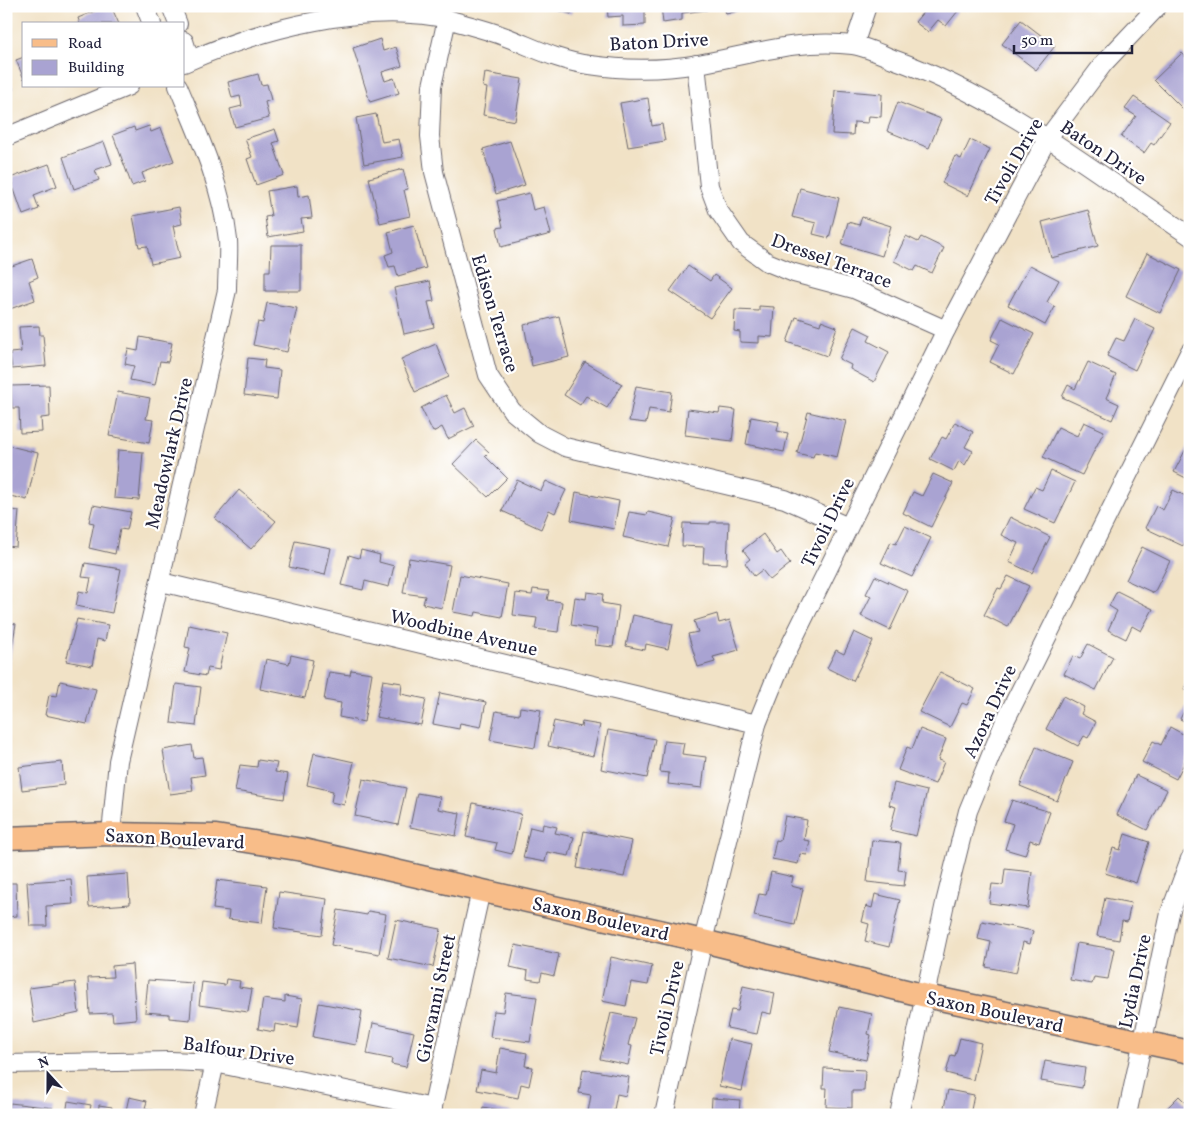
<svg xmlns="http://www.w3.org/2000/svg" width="1196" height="1121" font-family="Vollkorn,serif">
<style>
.building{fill:#a9a3d2}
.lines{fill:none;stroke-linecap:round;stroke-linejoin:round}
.minor-casing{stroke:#6a656c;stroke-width:20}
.major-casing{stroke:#6a656c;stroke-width:25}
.minor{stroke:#fff;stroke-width:18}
.major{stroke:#f8bd89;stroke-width:22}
.labels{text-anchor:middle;stroke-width:4.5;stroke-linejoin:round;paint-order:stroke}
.street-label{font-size:19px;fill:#22223b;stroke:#fff}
</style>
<rect width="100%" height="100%" fill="#fff"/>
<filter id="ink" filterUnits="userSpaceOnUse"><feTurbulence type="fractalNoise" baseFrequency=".02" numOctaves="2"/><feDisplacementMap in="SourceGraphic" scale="10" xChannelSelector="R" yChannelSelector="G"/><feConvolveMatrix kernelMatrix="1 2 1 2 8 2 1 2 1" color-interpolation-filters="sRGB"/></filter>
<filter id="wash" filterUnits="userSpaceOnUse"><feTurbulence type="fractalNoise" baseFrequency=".0096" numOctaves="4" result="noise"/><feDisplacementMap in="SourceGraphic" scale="20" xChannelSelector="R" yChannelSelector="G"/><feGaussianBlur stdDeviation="1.12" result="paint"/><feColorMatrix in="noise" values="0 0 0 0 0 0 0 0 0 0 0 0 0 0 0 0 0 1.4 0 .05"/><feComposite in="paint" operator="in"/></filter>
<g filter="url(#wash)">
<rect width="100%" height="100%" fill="#f1e2c6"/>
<g id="blocks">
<g class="building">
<polygon points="107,6 111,6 119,24 80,24 78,18"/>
<polygon points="543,6 573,6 571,14"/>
<polygon points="607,6 645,6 645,25 623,26 623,16 608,17"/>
<polygon points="661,6 707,6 707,10 682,13 682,20 663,23"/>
<polygon points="724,6 753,6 753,7 726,14"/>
<polygon points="921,6 962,6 946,26 938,20 928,32 915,22 925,10"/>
<polygon points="1021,20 1055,46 1036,70 1002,44"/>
<polygon points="380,39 383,51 396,47 402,66 382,72 385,81 394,78 399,93 370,102 353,48"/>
<polygon points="1182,53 1190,62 1190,106 1185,111 1154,80"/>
<polygon points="24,57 24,79 16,60"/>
<polygon points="6,73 13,89 6,92"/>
<polygon points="485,73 522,79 515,121 483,115 487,88 483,87"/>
<polygon points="258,74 261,85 267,84 271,100 265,102 269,118 235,127 230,109 242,106 240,96 232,98 228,82"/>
<polygon points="835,90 882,94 881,117 869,116 868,123 854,122 853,135 832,134"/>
<polygon points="1134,97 1170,122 1154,145 1151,143 1144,153 1121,137 1136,116 1125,109"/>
<polygon points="648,98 652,126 662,124 665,141 628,147 620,103"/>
<polygon points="898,102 941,119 929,148 887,131"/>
<polygon points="376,114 382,142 399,139 403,157 364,164 356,118"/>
<polygon points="149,126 151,132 161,128 174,161 142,173 145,181 132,186 113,135 134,127 135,131"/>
<polygon points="275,129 279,141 273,143 284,175 256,185 247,159 252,157 245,139"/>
<polygon points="970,140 990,149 968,196 942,183 955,156 961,159"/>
<polygon points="510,141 525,185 496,194 483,149"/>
<polygon points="104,142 112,164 95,170 99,180 74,189 63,157"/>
<polygon points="49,164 57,186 34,195 39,209 23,215 10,178"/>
<polygon points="403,169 408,189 404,190 410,216 380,223 369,178"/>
<polygon points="297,186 298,197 309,195 312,218 301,219 303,231 268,237 265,217 271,216 267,191"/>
<polygon points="800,188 839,198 829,238 813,234 816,223 792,217"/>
<polygon points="529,193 533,210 544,207 551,234 501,247 497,228 503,227 497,201"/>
<polygon points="179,207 182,224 173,226 180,258 151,264 147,246 139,247 133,216"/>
<polygon points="6,208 11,221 6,222"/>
<polygon points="1088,210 1098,246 1051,258 1042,222"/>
<polygon points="862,217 891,226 882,256 842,244 848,222 859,225"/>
<polygon points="414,225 426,268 398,276 395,266 389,267 385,255 393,252 388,232"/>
<polygon points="906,236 918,242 921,237 944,248 932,273 917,266 914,271 894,261"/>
<polygon points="271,245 301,245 301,291 265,291 265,271 270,271"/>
<polygon points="1147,253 1181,270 1160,313 1126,296"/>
<polygon points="32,259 38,277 29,281 35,300 7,310 6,268"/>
<polygon points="1030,265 1059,280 1047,302 1055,307 1045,325 1008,305"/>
<polygon points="688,266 710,281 714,275 732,288 710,318 670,291"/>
<polygon points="430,281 434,301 428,302 434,327 404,334 394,288"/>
<polygon points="267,303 297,308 287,352 253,345 258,322 263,323"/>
<polygon points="759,306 774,307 772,337 759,336 759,343 740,342 740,332 734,331 735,310 759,311"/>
<polygon points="559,316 569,357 532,366 524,325"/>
<polygon points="796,317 820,325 821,321 837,327 827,356 787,342"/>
<polygon points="1002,318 1034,334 1014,374 990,362 999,344 991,340"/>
<polygon points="1135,319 1155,329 1135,370 1107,356 1116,338 1124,341"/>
<polygon points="39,326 40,335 43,335 46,366 12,369 10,353 21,352 19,327"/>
<polygon points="855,327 871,335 868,341 889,352 874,382 850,369 851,365 839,359"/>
<polygon points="140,337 172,343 168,362 160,361 155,385 130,380 134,366 125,364 128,349 138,351"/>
<polygon points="436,344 449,377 415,392 401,359"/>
<polygon points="248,358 265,360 264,368 280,370 277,399 244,395"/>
<polygon points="585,362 622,384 607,408 586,396 580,405 564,395"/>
<polygon points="1088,362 1116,375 1106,398 1119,404 1112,420 1062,397 1068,385 1075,389"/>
<polygon points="49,385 50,417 41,418 42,432 20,433 19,408 12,408 11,386"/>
<polygon points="636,386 672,392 669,412 649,409 646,423 629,421"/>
<polygon points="118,392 150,398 146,419 153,420 149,443 109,436"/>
<polygon points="446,395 455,413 465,408 474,426 448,439 442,427 433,432 421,408"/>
<polygon points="720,408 736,410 732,441 685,435 688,409 719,413"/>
<polygon points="808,412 846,421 837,457 815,452 813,457 797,453"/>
<polygon points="751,417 779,422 777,431 788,433 784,452 746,444"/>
<polygon points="955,422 973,432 965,447 973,451 965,465 959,461 954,471 930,459 942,437 946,439"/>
<polygon points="1084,422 1104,431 1082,475 1043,457 1058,427 1077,436"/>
<polygon points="476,440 489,452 485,456 507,478 488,497 453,464"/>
<polygon points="1190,441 1190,480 1174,472"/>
<polygon points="6,445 38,453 27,500 6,495"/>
<polygon points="118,450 143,452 139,500 114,498"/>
<polygon points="1051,471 1075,482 1055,523 1024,509 1035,487 1042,490"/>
<polygon points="933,474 953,483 931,527 903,513 913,492 922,496"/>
<polygon points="517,480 541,491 546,481 566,490 555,513 549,510 541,529 502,511"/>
<polygon points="239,490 276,521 251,549 215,518"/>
<polygon points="1173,490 1190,498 1190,532 1183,546 1145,528 1156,506 1163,510"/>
<polygon points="576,492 619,501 614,529 571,520"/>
<polygon points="93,505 131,512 127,530 120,529 115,554 89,548 94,523 89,522"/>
<polygon points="6,509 19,511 16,547 6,546"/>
<polygon points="629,512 647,515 648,512 675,518 668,547 623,537"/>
<polygon points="1010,517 1050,537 1032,573 1009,562 1018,543 1001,535"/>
<polygon points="710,522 729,522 727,564 703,563 704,547 682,546 683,523 710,524"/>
<polygon points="905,526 931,538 912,577 881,563 891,542 896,544"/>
<polygon points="763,534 777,554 781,551 790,564 770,580 762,570 754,576 745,563 750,559 743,550"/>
<polygon points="295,541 331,548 325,575 289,567"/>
<polygon points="1142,547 1170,561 1154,593 1126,580"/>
<polygon points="361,550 380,555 379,562 394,566 389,587 365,581 363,590 341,585 349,555 359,558"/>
<polygon points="409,558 450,565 442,608 423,604 425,596 403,593"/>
<polygon points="85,563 121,569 112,613 76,606 79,591 88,593 91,578 82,577"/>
<polygon points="460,575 508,584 502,617 476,612 475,616 453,612"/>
<polygon points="875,576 908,591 890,630 861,616 871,596 866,594"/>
<polygon points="1008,576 1029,586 1008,627 984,615 998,588 1001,589"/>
<polygon points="533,589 549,591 547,600 562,602 558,632 535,629 537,618 513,615 516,593 532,595"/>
<polygon points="1117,591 1153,609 1141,631 1132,626 1126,639 1108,630 1117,611 1109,606"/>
<polygon points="587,592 603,594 602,603 619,606 613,647 595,645 597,629 571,625 575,597 586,599"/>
<polygon points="717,614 719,623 730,620 739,650 713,657 715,662 698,667 688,634 698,632 694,621"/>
<polygon points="633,615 673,624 668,649 646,644 645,650 626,646"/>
<polygon points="77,619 108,625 105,641 97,639 92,666 66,661"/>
<polygon points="6,622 16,624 8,669 6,669"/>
<polygon points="189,625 227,633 219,670 208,668 206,676 185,672 190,648 185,647"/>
<polygon points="854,632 873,641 853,681 827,668 836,650 844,654"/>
<polygon points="1088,644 1113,657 1096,690 1064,674 1073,656 1080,659"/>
<polygon points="291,655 313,660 305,698 260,689 266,659 289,664"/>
<polygon points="351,670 372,673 364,722 339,717 341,703 324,700 329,672 350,675"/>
<polygon points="940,672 975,689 967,705 962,703 950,727 919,712"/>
<polygon points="1190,676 1190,692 1184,689"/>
<polygon points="383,680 402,683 401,694 426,699 421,725 376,717"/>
<polygon points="60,681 96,689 87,724 45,715 49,695 57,696"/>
<polygon points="176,684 201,687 196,726 171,723"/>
<polygon points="440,693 486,702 481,727 460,723 459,729 433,724"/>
<polygon points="1063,696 1084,707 1081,714 1096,722 1088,738 1084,736 1078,746 1046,729"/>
<polygon points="1190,699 1190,724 1180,719"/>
<polygon points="520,707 541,710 535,748 490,740 496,711 519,715"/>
<polygon points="554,721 581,727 582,722 600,725 593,756 548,746"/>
<polygon points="1170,727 1190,738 1190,752 1176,779 1142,762 1153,741 1161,745"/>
<polygon points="920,729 946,739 938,760 944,762 935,784 898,770 907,747 912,749"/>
<polygon points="608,730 655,739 647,778 601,769"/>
<polygon points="664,741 684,743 682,754 706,757 702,788 668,784 669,773 660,772"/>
<polygon points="192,745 194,758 202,757 205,775 191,777 193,791 170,794 163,750"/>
<polygon points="1036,747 1073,762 1057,801 1020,786"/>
<polygon points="314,753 354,762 344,805 331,802 333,791 307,785"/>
<polygon points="258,760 277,763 275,772 288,774 284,799 235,791 240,765 257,767"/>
<polygon points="62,762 64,785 22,790 19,767"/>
<polygon points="1136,775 1167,790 1147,830 1117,815"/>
<polygon points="363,779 406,788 398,825 355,816"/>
<polygon points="894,783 927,791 916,836 890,830 896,807 889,805"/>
<polygon points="417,793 440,797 438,809 460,813 456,836 410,827"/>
<polygon points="1012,800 1050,812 1039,843 1030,840 1025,855 1005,849 1013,824 1004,821"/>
<polygon points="473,803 521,814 512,854 495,850 497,843 466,837"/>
<polygon points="785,816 807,820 804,840 810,841 807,855 800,854 798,864 772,859 776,840 780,841"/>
<polygon points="543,824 557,827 555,833 574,837 569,856 547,852 545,862 523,858 530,827 542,830"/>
<polygon points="584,831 632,841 624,877 577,868"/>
<polygon points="1125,834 1149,842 1136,883 1105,873 1113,848 1120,850"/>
<polygon points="872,840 901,843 898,870 906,871 904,886 867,882"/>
<polygon points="1005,869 1032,872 1028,908 989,903 992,884 1003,885"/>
<polygon points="771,872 793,877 791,886 803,889 795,925 754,916 759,894 766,895"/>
<polygon points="128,874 130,904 89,907 87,877"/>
<polygon points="71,879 73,904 46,906 47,926 30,926 27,882"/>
<polygon points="217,880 267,886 262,923 228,919 229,911 213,909"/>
<polygon points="6,883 16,883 17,916 6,917"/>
<polygon points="279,892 327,899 322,935 274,928"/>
<polygon points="875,894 900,900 889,947 865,941 869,924 862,922 866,906 872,908"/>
<polygon points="1105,898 1131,903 1127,922 1122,921 1119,940 1097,936"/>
<polygon points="338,910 367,915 368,911 386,914 379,954 331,945"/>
<polygon points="396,920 441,929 433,967 388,958"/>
<polygon points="982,921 1033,931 1030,944 1023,942 1016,973 986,967 991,942 978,939"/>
<polygon points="1077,943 1114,949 1108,979 1094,977 1092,984 1070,980"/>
<polygon points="515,945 559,954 554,976 542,973 540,981 527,979 528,971 510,967"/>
<polygon points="611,957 652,966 648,985 631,982 626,1006 602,1001"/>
<polygon points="132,964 136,1019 113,1021 112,1013 90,1014 88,978 113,977 112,966"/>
<polygon points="226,979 240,981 239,987 252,989 248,1012 199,1005 202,982 225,985"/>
<polygon points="148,980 193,983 190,1020 169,1018 169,1014 145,1012"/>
<polygon points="75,982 79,1013 34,1023 29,988"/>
<polygon points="743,986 775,993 771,1014 762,1012 757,1034 727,1028 731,1010 738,1011"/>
<polygon points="506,993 537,997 530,1042 490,1037 494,1011 503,1012"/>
<polygon points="285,996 302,999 298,1028 275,1024 274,1032 258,1029 263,999 285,1002"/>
<polygon points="319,1003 362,1011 356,1045 313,1037"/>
<polygon points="839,1007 872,1014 868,1034 871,1035 866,1060 829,1052"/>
<polygon points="611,1013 635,1018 628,1045 632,1046 628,1065 600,1059"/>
<polygon points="373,1023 414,1032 406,1067 391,1064 392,1059 367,1054"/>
<polygon points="960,1038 981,1043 973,1080 946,1073 951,1055 955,1056"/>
<polygon points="729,1039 752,1044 742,1091 719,1086"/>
<polygon points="500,1048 527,1053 525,1066 533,1067 529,1086 521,1084 518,1098 477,1090 481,1070 496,1073"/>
<polygon points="1045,1061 1085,1068 1082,1088 1041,1081"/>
<polygon points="824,1068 865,1070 864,1091 852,1091 852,1108 826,1107 827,1088 823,1088"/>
<polygon points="583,1069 629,1077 626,1096 617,1094 613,1115 588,1112 591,1095 579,1093"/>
<polygon points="948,1090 974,1095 970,1115 935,1115 936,1111 943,1112"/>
<polygon points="1179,1096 1186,1103 1190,1100 1190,1115 1168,1115 1164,1111"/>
<polygon points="129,1097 147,1101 145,1108 172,1115 125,1115"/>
<polygon points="712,1098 740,1100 739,1115 711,1115"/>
<polygon points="68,1101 91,1105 89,1115 66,1115"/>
<polygon points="10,1103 53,1108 52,1115 8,1115"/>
<polygon points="99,1105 112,1107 111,1115 98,1115"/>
<polygon points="483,1107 512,1112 512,1115 482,1115"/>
</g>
</g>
</g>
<g filter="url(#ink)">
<use href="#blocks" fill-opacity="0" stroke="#6a656c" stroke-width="1"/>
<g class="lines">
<g class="minor-casing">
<g id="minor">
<polyline points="145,6 152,24"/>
<polyline points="171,6 178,24"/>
<polyline points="447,19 432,86 430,136 434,172 488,375 512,411 540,434 565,447 785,499 848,527"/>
<polyline points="184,41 190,60"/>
<polyline points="854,45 867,6"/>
<path d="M184,63C259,29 369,0 451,20C467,25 483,29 498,34C529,45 556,61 590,65C624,70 663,70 698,64C750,55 799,38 853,45C866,47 881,54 893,59C1001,97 1095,172 1190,236"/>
<polyline points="696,64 709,186 718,210 741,243 767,262 794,273 854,289 946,330"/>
<polyline points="6,137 129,86"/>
<polyline points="161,582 757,724"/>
<path d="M111,834L118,761L227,290C227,274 229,256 228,240C222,186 199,136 178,86"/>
<polyline points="6,1064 171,1061 215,1063 433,1108"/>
<polyline points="203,1115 215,1063"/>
<polyline points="431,1115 481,890"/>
<polyline points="664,1115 703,941 757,724 782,662 946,330 1047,139 1104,63 1158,6"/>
<polyline points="899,1115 945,903 968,811 1005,721 1190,351"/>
<polyline points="1127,1115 1170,913 1190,859"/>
</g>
</g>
<g class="major-casing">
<polyline id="major" points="6,838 111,834 216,836 303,850 703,941 926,996 1190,1052"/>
</g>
<use href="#minor" class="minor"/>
<use href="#major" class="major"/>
</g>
</g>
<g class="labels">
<g class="street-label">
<text transform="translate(659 41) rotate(-3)" y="7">Baton Drive</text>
<text transform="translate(1104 152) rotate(34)" y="7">Baton Drive</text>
<text transform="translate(1013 161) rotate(-60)" y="7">Tivoli Drive</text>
<text transform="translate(832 260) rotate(20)" y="7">Dressel Terrace</text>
<text transform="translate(496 313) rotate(73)" y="7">Edison Terrace</text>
<text transform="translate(168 453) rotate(-77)" y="7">Meadowlark Drive</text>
<text transform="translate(827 522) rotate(-64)" y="7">Tivoli Drive</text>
<text transform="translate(464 632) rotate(13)" y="7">Woodbine Avenue</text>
<text transform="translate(989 711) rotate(-65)" y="7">Azora Drive</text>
<text transform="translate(175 838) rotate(3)" y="7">Saxon Boulevard</text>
<text transform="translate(601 918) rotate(13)" y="7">Saxon Boulevard</text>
<text transform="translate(1134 981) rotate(-78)" y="7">Lydia Drive</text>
<text transform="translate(435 998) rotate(-78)" y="7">Giovanni Street</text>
<text transform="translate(666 1008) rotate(-77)" y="7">Tivoli Drive</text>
<text transform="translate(995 1011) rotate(12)" y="7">Saxon Boulevard</text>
<text transform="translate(239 1050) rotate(8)" y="7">Balfour Drive</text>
</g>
</g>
<rect width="1196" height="1121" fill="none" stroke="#fff" stroke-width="25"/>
<rect x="22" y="22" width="162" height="65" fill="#ffffff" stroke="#a7a7b1"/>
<rect x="32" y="39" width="25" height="8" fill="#f8bd89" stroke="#a7a7b1"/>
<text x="68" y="48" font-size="15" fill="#22223b">Road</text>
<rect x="32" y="60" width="25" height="15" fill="#a9a3d2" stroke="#a7a7b1"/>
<text x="68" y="72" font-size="15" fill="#22223b">Building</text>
<g transform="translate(48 1074) rotate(339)" stroke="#ffffff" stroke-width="4" paint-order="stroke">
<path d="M0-4L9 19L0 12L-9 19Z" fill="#22223b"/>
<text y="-8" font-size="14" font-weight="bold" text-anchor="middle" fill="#22223b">N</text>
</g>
<path d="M1014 45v8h118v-8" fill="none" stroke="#22223b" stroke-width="2.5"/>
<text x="1021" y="45" font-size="15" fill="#22223b" stroke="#ffffff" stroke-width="4" paint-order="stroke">50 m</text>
</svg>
